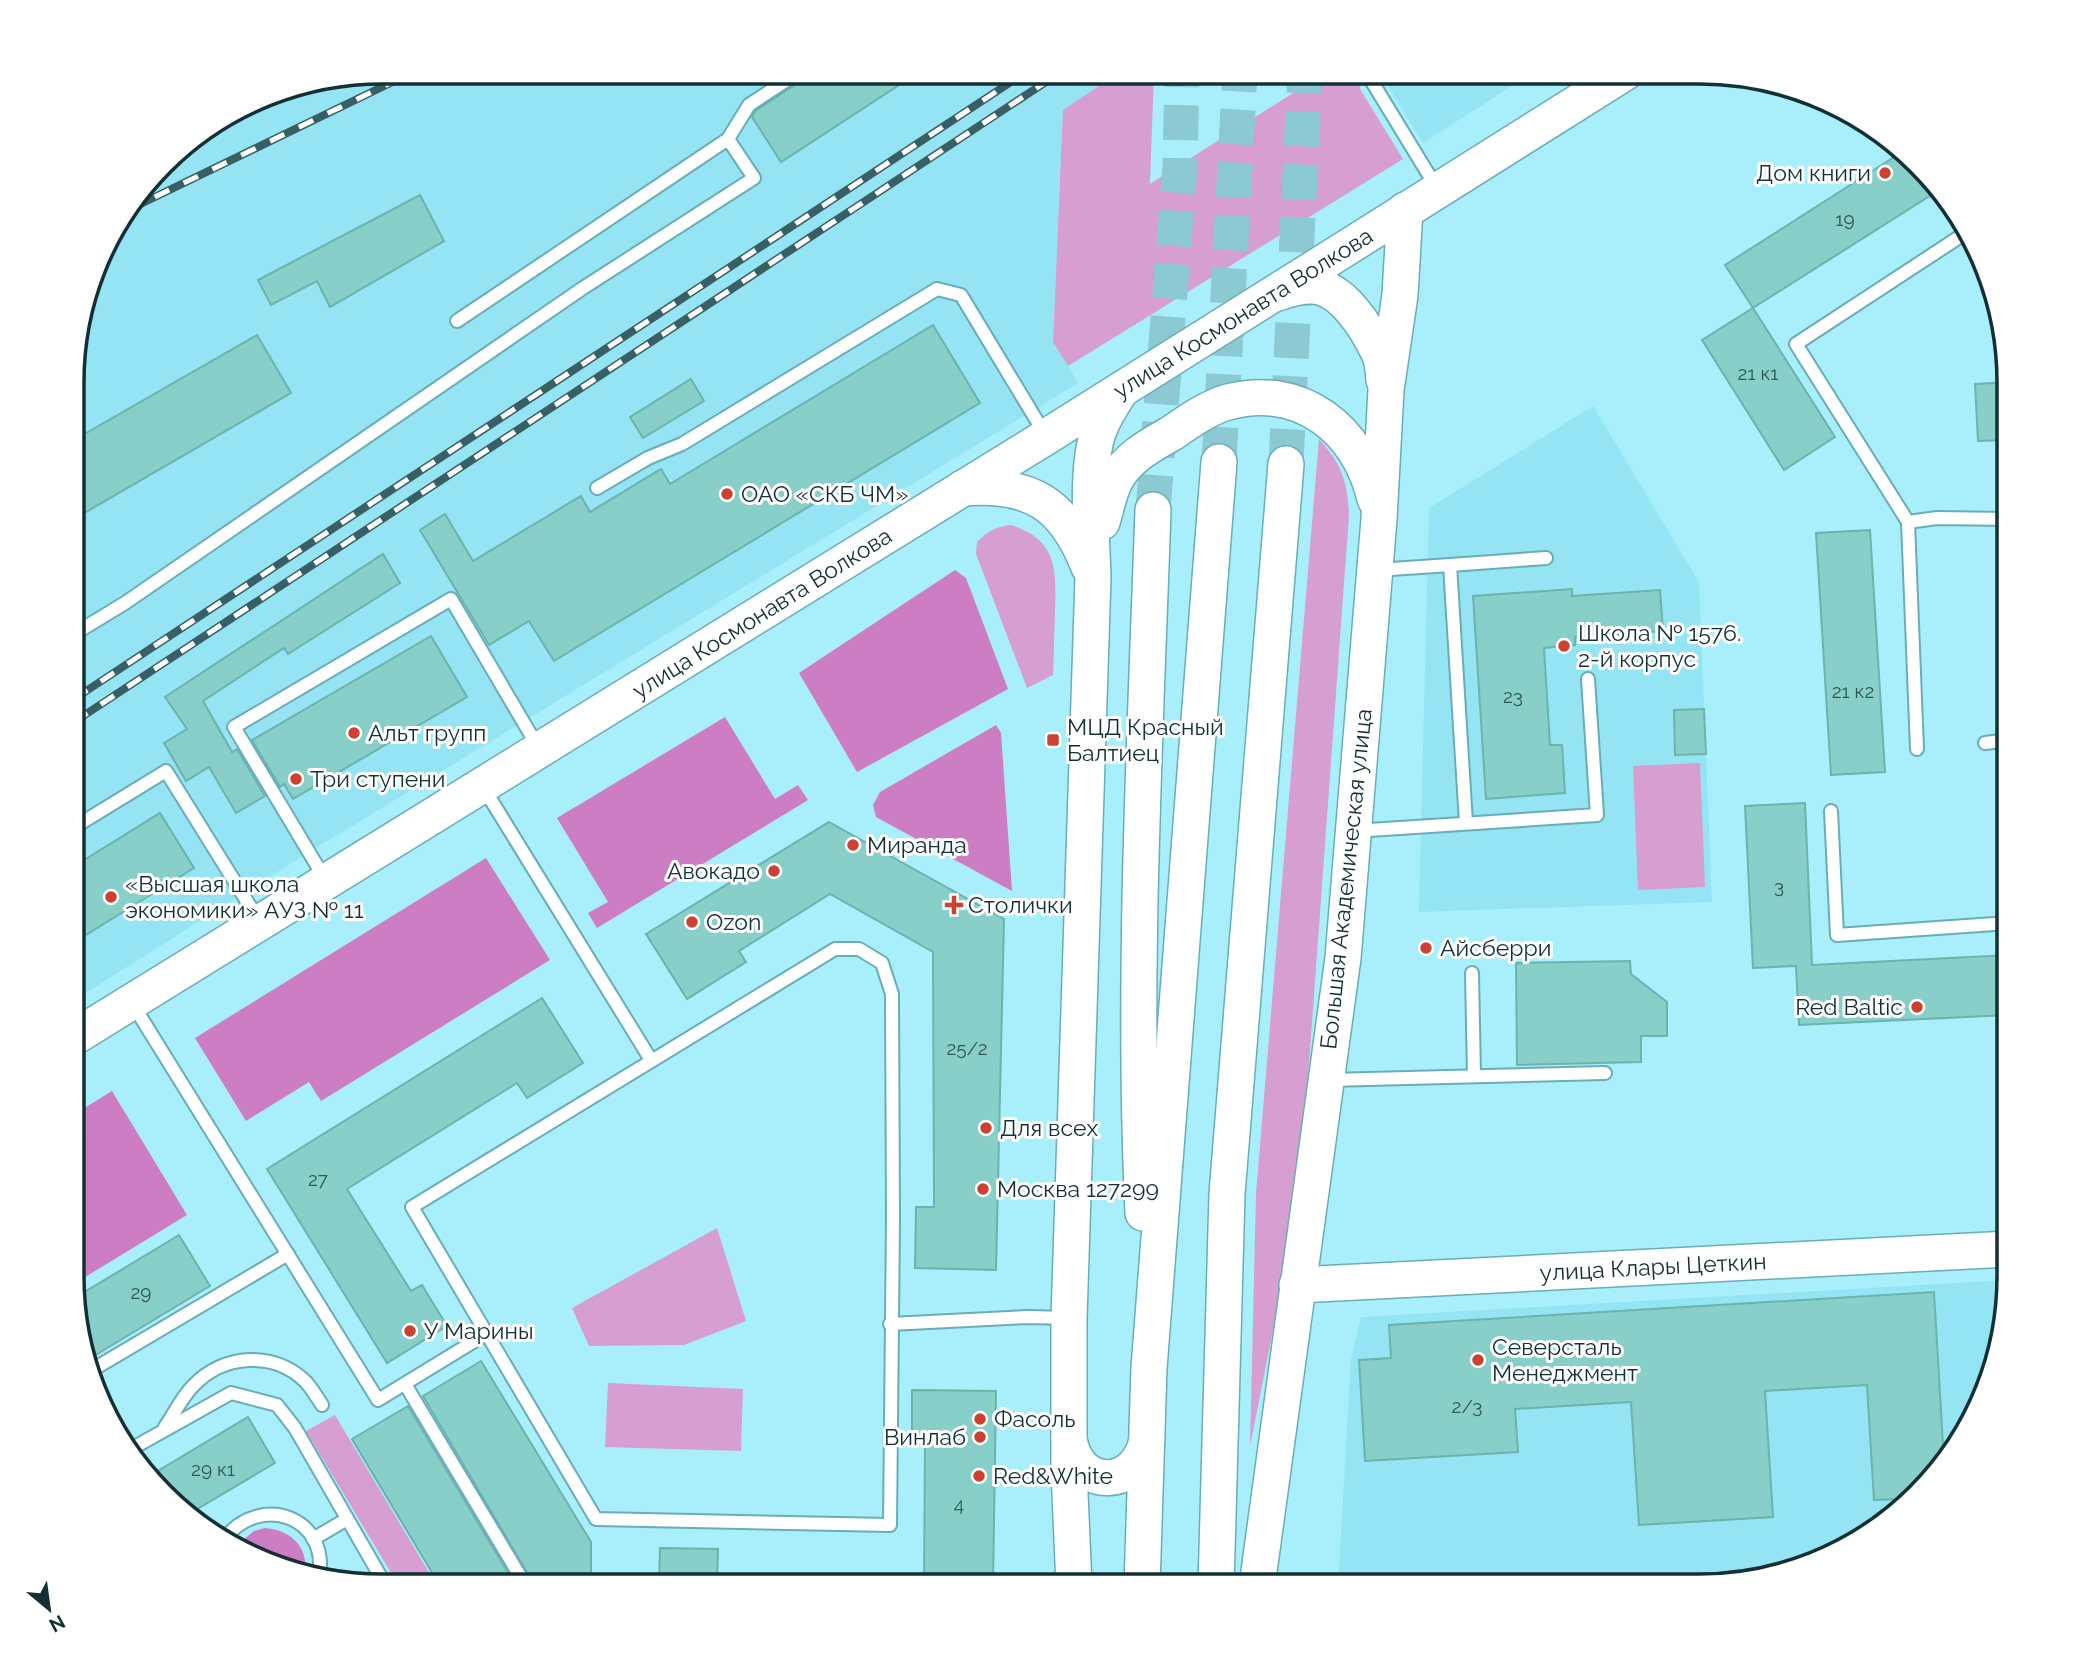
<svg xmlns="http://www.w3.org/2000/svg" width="2081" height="1658" font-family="Raleway,sans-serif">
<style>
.built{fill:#95e4f3}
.green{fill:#d79ed1}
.forest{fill:#cc7dc4}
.building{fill:#88cec9;stroke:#6cb2ad;stroke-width:2}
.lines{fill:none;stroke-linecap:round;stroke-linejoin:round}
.secondary-tunnel{stroke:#8bc9d3;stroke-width:35;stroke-dasharray:35 18;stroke-linecap:butt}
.lane-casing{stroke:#69adb9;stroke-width:16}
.secondary-casing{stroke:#69adb9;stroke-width:38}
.lane{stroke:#fff;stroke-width:12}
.secondary{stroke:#fff;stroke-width:35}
.rail-casing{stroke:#385f65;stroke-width:8}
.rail{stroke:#fff;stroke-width:5;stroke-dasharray:16;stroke-linecap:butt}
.poi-dot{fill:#cd4130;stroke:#fff;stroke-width:2.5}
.labels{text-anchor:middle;stroke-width:6;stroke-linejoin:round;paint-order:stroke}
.number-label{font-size:19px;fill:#30585a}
.poi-label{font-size:23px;fill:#133035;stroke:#fff;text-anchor:start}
.street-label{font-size:23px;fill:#133035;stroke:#fff}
.rim{fill:none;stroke:#133035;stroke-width:3.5}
</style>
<rect width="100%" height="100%" fill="#a9effb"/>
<g class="built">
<polygon points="382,72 1120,72 1063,110 1053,341 1078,383 290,864 73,1001 74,341 113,227 178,148 282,88"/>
<polygon points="1385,72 1520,72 1524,78 1423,143 1384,80"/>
<polygon points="1593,406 1699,582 1712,902 1419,912 1429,508"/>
<polygon points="2009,1280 2009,1297 1985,1395 1932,1481 1818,1562 1699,1586 1338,1586 1351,1359 1361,1317"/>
</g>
<g class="green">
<polygon points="1120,72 1154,72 1150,184 1326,72 1360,72 1360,89 1403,159 1068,366 1053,342 1063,110"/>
<path d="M1319,439C1342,465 1347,480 1349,515L1305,1119L1282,1285L1250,1446L1256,1193Z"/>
<path d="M1011,525C1059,540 1056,572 1055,614C1054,634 1054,655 1053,675L1027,688L976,554L977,542C988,531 995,527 1011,525Z"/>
<polygon points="1700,763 1705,887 1638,890 1633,766"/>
<polygon points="717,1228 746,1321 684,1345 589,1346 572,1308"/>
<polygon points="608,1383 743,1389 741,1451 605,1447"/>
<polygon points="335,1415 437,1586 399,1586 306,1431"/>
</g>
<g class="forest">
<polygon points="955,570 966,578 1008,689 857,772 799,673"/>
<polygon points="725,717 775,799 798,785 808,800 597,928 588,913 608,902 557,818"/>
<polygon points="996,725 1001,733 1012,891 876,817 873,805 880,792"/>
<polygon points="486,858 550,960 321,1101 309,1082 246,1121 195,1038"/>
<polygon points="112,1091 187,1215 72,1285 73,1115"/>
<path d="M265,1528C290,1530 308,1546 305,1572L264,1563L236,1546L254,1531Z"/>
</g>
<g class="building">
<polygon points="811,72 919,72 781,162 752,117 755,111 804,79"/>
<polygon points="1905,150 1936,192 1753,308 1725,265"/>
<polygon points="420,195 444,241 330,307 317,281 271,305 258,280"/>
<polygon points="1753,308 1835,437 1784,470 1702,340"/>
<polygon points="933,325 980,403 554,661 529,621 489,645 420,530 445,514 473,561 581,496 590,512 661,469 670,484"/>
<polygon points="257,335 291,393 74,519 74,440"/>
<polygon points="691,379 704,401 643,438 630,417"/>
<polygon points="2009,382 2009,440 1978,441 1975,384"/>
<polygon points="1870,530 1885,772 1831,775 1816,533"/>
<polygon points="383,554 400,583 288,654 284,648 203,701 232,752 237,749 265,796 236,813 209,767 186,781 164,743 187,729 165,697"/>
<polygon points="1572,589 1572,596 1660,590 1663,631 1575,637 1575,645 1544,648 1550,745 1562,745 1565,793 1486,799 1473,596"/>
<polygon points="431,636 467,697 293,799 284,784 280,787 252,740"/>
<polygon points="1704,709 1706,754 1675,755 1674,710"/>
<polygon points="1805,803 1812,965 2009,955 2009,1015 1799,1025 1796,966 1753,968 1745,806"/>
<polygon points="160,813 194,868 73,943 73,867"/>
<polygon points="829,822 1004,919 996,1270 915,1268 916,1207 934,1207 933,952 830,894 739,951 746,962 687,999 646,934"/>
<polygon points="1630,961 1631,974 1667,1002 1667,1036 1641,1036 1641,1062 1517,1065 1516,963"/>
<polygon points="542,998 583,1063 527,1098 517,1083 347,1189 411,1291 422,1285 447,1326 387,1363 267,1169"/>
<polygon points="179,1235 210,1286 89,1359 73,1299"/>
<polygon points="1934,1292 1944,1462 1932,1481 1906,1499 1874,1500 1867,1385 1765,1391 1773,1517 1639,1525 1631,1402 1515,1409 1518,1452 1365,1461 1359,1360 1391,1358 1389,1325"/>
<polygon points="481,1361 591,1542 591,1586 535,1586 423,1396"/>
<polygon points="912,1390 996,1391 993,1586 924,1586 925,1441 912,1441"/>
<polygon points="408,1406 516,1586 440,1586 352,1439"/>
<polygon points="248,1417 275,1463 187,1515 177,1509 151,1475"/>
<polygon points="660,1548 718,1549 717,1586 659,1586"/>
</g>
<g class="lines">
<g class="secondary-tunnel">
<polyline points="1219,462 1240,72"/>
<polyline points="1286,464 1305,72"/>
<polyline points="1153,510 1180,166 1182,72"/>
</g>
<g class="lane-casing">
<g id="lane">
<polyline points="1371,72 1371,80 1438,190"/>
<polyline points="728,139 749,105 799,72"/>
<polyline points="1967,232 1796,344 1908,522 1937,518 2009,519"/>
<polyline points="597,488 648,458 682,444 937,289 961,295 1046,436"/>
<polyline points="1908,522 1917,749"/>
<polyline points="1450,565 1546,558"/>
<polyline points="1377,570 1450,565 1466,823"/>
<polyline points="74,634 125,603 583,288 754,178 728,139 457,321"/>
<polyline points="1985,743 2009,740"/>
<polyline points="483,787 651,1060"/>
<polyline points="1831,811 1837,935 2009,923"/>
<polyline points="73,828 166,771 258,919"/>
<polyline points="1354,831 1597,815 1588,679"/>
<polyline points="325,879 234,727 451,599 538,747"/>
<polygon points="835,949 859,949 882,963 892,994 893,1217 890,1525 596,1519 412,1207"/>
<polyline points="1472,973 1474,1076"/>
<polyline points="132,1003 378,1400 486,1334"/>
<polyline points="1329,1080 1605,1073"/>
<polyline points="890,1324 1028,1317 1068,1318"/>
<polyline points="92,1370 288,1254"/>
<polyline points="405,1384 526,1586"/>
<path d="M165,1427C174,1414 182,1397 193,1386C223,1354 274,1350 306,1382C312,1389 317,1397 322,1405"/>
<polyline points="131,1449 231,1393 277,1405 295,1428 386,1586"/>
<path d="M225,1538C261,1493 329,1517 319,1576"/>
<polyline points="313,1539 347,1519"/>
</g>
</g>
<g class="secondary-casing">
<g id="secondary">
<path d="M1278,293C1289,289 1299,286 1311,286C1342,286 1367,328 1379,353C1383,361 1383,371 1384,380"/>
<path d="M963,488C1031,483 1064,503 1089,567"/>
<path d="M1102,522C1106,509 1109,493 1115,481C1126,458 1151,445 1172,433C1188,422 1209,407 1228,402C1301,383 1359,429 1375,499"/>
<polyline points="73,1038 1046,437 1626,72"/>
<path d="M1143,1213C1132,978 1145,744 1153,510"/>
<polyline points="1297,1285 2009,1249"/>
<path d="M1069,1438C1076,1490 1136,1491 1147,1440"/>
<path d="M1074,1586L1069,1470V1318L1093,577C1092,536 1085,467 1099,430C1104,416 1112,404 1120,392"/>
<polyline points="1142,1586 1149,1368 1219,462"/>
<polyline points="1216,1586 1227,1194 1286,464"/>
<polyline points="1257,1586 1343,958 1379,519 1386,390 1400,295 1405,210"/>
</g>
</g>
<use href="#lane" class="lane"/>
<use href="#secondary" class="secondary"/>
<g class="rail-casing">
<g id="rail">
<polyline points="126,211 413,72"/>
<polyline points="74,699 1026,72"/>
<polyline points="74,722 1061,72"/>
</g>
</g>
<use href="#rail" class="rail"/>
</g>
<g class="poi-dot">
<circle cx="1885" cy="173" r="7"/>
<circle cx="727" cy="494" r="7"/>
<circle cx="1564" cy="646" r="7"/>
<circle cx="354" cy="733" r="7"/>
<rect x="1046" y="733" width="14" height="14" rx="3.5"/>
<circle cx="296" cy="779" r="7"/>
<circle cx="853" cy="845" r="7"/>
<circle cx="774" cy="871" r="7"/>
<circle cx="111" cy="897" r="7"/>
<path d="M950.5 894.5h7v7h7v7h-7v7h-7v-7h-7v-7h7z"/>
<circle cx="692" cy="922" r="7"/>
<circle cx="1426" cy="948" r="7"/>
<circle cx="1917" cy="1007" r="7"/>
<circle cx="986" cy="1128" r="7"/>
<circle cx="983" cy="1189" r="7"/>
<circle cx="410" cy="1331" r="7"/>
<circle cx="1478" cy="1360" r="7"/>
<circle cx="980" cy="1419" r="7"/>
<circle cx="980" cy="1437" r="7"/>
<circle cx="979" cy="1476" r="7"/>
</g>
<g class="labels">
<g class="number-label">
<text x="1845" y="226">19</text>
<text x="1758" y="380">21 к1</text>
<text x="1853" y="698">21 к2</text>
<text x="1513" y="703">23</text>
<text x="1779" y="893">3</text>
<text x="967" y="1055">25/2</text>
<text x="318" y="1186">27</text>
<text x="141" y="1299">29</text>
<text x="1467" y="1413">2/3</text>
<text x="213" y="1476">29 к1</text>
<text x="959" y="1511">4</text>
</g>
<g class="poi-label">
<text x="1871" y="181" text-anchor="end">Дом книги</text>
<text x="741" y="502">ОАО «СКБ ЧМ»</text>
<text x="1578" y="641">Школа № 1576.<tspan x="1578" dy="26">2-й корпус</tspan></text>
<text x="1067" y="735">МЦД Красный<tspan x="1067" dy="26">Балтиец</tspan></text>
<text x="368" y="741">Альт групп</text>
<text x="310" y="787">Три ступени</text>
<text x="867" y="853">Миранда</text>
<text x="760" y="879" text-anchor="end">Авокадо</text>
<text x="125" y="892">«Высшая школа<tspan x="125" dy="26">экономики» АУЗ № 11</tspan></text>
<text x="968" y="913">Столички</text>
<text x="706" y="930">Ozon</text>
<text x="1440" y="956">Айсберри</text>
<text x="1903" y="1015" text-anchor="end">Red Baltic</text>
<text x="1000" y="1136">Для всех</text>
<text x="997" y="1197">Москва 127299</text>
<text x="424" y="1339">У Марины</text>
<text x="1492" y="1355">Северсталь<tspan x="1492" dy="26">Менеджмент</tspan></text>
<text x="994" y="1427">Фасоль</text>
<text x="966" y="1445" text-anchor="end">Винлаб</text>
<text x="993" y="1484">Red&amp;White</text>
</g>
<g class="street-label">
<text transform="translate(1243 313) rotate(-32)" y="8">улица Космонавта Волкова</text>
<text transform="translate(762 613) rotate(-32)" y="8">улица Космонавта Волкова</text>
<text transform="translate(1346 879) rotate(-84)" y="8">Большая Академическая улица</text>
<text transform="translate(1653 1267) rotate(-3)" y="8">улица Клары Цеткин</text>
</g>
</g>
<path d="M0 0H2081V1658H0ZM382 84H1699A298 298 0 0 1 1997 382V1276A298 298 0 0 1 1699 1574H382A298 298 0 0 1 84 1276V382A298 298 0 0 1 382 84Z" fill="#fff" fill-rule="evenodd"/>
<path class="rim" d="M382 84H1699A298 298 0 0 1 1997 382V1276A298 298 0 0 1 1699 1574H382A298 298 0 0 1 84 1276V382A298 298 0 0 1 382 84Z"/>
<g transform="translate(49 1609) rotate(151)" stroke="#ffffff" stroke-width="5" paint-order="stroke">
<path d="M0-5L12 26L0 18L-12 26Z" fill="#133035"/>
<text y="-10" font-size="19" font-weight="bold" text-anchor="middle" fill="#133035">N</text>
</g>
</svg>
